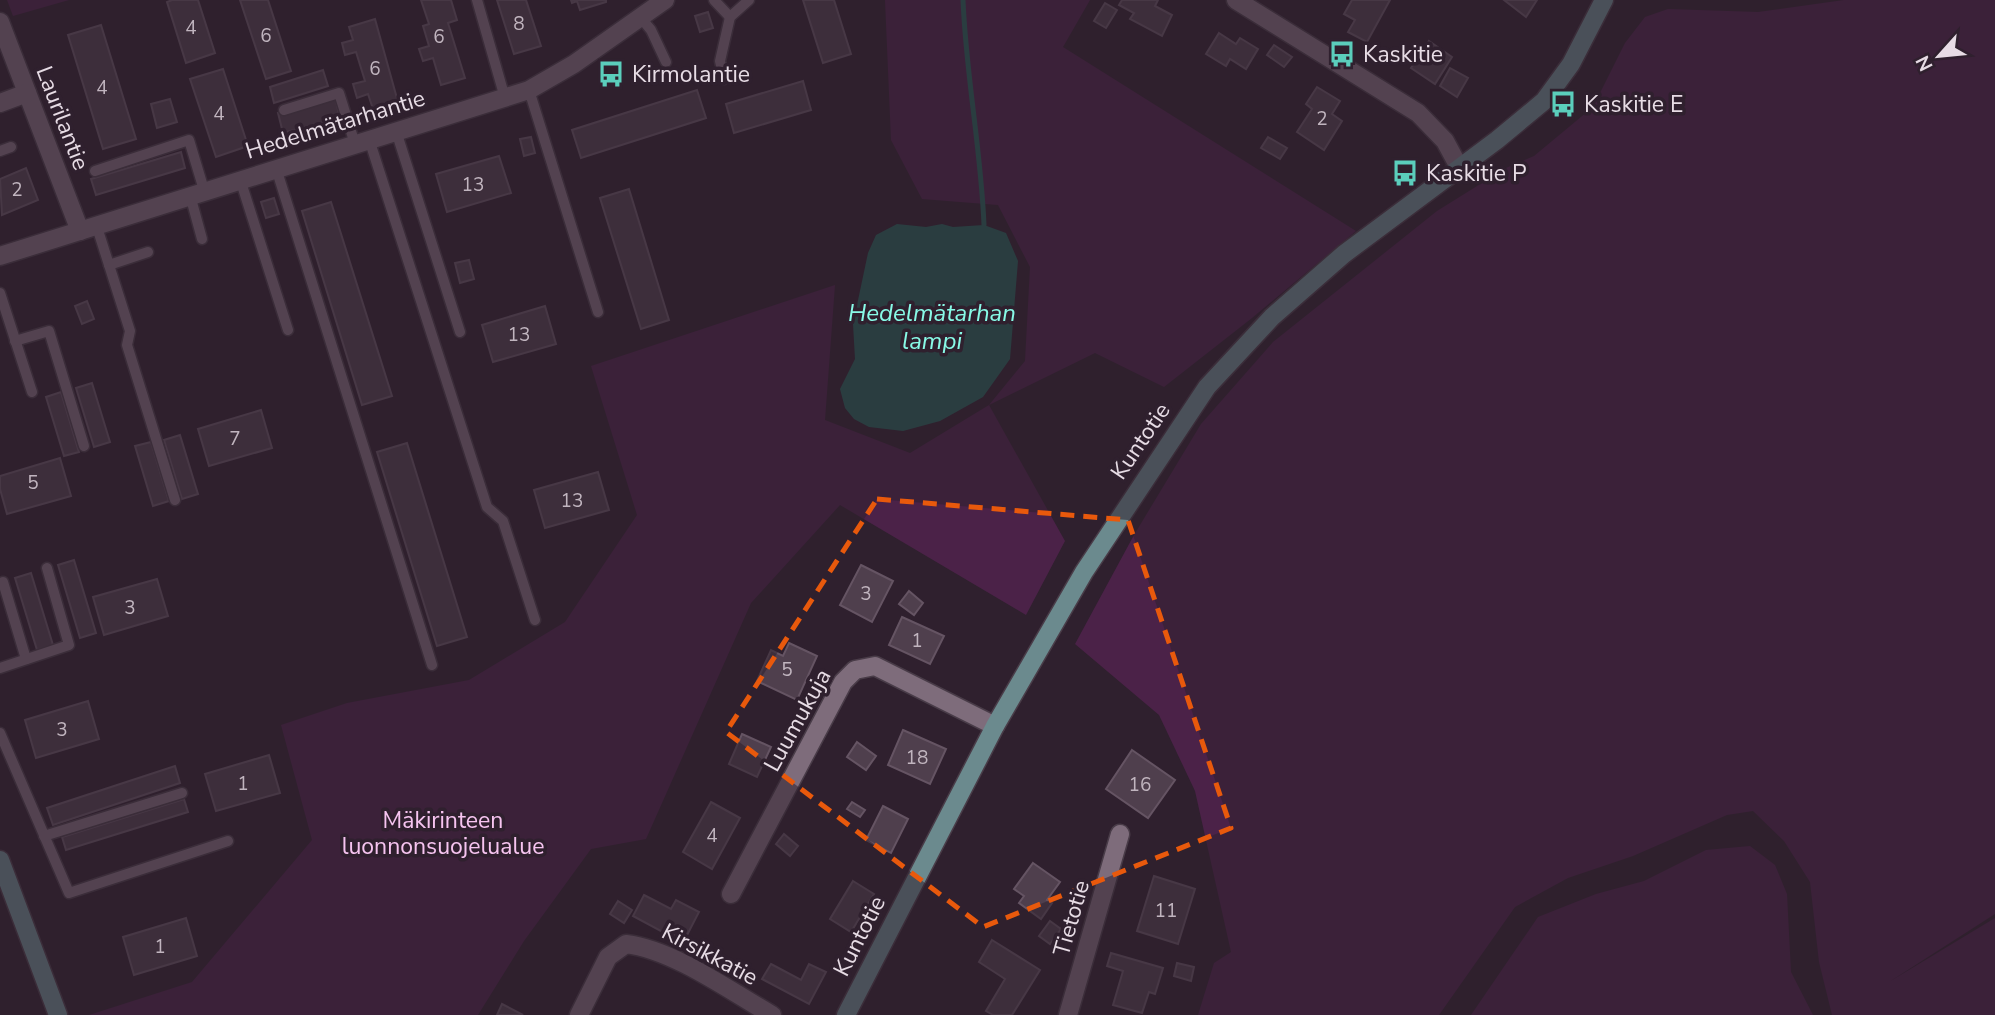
<svg xmlns="http://www.w3.org/2000/svg" width="1995" height="1015" font-family="'Nunito Sans',sans-serif">
<style>
.green{fill:#4b2248}
.water{fill:#256057}
.lines{fill:none;stroke-linecap:round;stroke-linejoin:round}
.stream{stroke:#256057;stroke-width:5}
.building{fill:#4f3f4d;stroke:#655463;stroke-width:2}
.lane-casing{stroke:#493c48;stroke-width:13}
.street-casing{stroke:#493c48;stroke-width:21}
.secondary-casing{stroke:#493c48;stroke-width:21}
.lane{stroke:#7e6c7b;stroke-width:10}
.street{stroke:#7e6c7b;stroke-width:18}
.secondary{stroke:#6b8a8e;stroke-width:18}
.marked{fill:none;stroke:#e8590c;stroke-width:5;stroke-dasharray:14 9;stroke-linejoin:round}
.labels{text-anchor:middle;stroke-width:7;stroke-linejoin:round;paint-order:stroke}
.number-label{font-size:19px;fill:#c1b5bf}
.poi-label{font-size:23px;fill:#e7dce5;stroke:#2f202e;text-anchor:start}
.street-label{font-size:23px;fill:#e7dce5;stroke:#2f202e}
.park-label{font-size:23px;fill:#f6c4f0;stroke:#2f202e}
.water-label{font-size:24px;font-style:italic;fill:#88fae7;stroke:#2f202e}
</style>
<rect width="100%" height="100%" fill="#2f202e"/>
<g class="green">
<polygon points="7,0 69,0 13,16"/>
<polygon points="885,0 1090,0 1063,47 1356,231 1252,318 1164,387 1095,353 989,405 1065,541 1026,615 840,505 751,603 646,839 591,849 524,941 478,1015 89,1015 192,982 312,840 281,725 347,703 469,680 565,622 637,515 591,366 835,285 825,420 910,453 989,405 1025,361 1030,267 998,205 922,199 891,140"/>
<polygon points="1844,0 1995,0 1995,914 1889,982 1995,918 1995,1015 1832,1015 1819,962 1810,882 1784,841 1753,811 1727,815 1633,856 1568,878 1515,907 1439,1015 1198,1015 1214,963 1231,952 1195,791 1159,715 1075,644 1134,535 1201,424 1273,342 1437,211 1506,168 1534,156 1593,107 1625,43 1645,17 1668,9 1758,12"/>
<polygon points="1750,846 1775,865 1787,894 1791,972 1813,1015 1471,1015 1538,917 1596,894 1644,881 1706,850"/>
</g>
<polygon class="water" points="897,224 926,227 942,224 953,227 984,225 1006,233 1018,261 1010,359 983,397 940,421 903,431 869,427 854,419 845,408 840,389 855,359 853,324 868,253 876,235"/>
<g class="lines">
<path class="stream" d="M963,0C966,76 981,149 984,225"/>
</g>
<g class="building">
<polygon points="172,0 198,0 215,53 186,63 167,2"/>
<polygon points="240,0 268,0 291,71 266,79"/>
<polygon points="421,0 451,0 457,20 448,23 465,78 441,85 433,58 423,61 419,49 429,46 423,26 429,24"/>
<polygon points="497,0 526,0 541,46 514,54"/>
<polygon points="571,0 606,0 606,2 580,10 577,1 572,3"/>
<polygon points="803,0 834,0 851,54 823,63"/>
<polygon points="1122,0 1158,0 1155,6 1172,15 1162,36 1130,19 1134,13 1119,5"/>
<polygon points="1352,0 1390,0 1367,42 1348,32 1355,20 1344,14"/>
<polygon points="1504,0 1537,0 1526,17"/>
<polygon points="1105,3 1117,10 1106,28 1094,21"/>
<polygon points="708,12 713,28 700,32 695,16"/>
<polygon points="375,19 398,102 373,109 368,94 357,98 353,84 365,81 356,52 345,55 342,43 353,40 349,27"/>
<polygon points="101,25 136,139 103,149 68,35"/>
<polygon points="1219,33 1236,44 1240,38 1258,49 1246,69 1230,59 1226,66 1206,54"/>
<polygon points="1429,41 1452,57 1435,84 1411,68"/>
<polygon points="1274,45 1292,57 1284,67 1267,55"/>
<polygon points="1450,68 1468,78 1457,97 1440,86"/>
<polygon points="223,69 248,146 216,157 190,79"/>
<polygon points="323,70 328,86 274,103 270,87"/>
<polygon points="803,81 811,110 734,133 726,104"/>
<polygon points="1317,87 1340,101 1332,114 1342,121 1324,150 1297,132 1312,109 1306,104"/>
<polygon points="697,90 706,118 581,158 572,130"/>
<polygon points="335,97 340,118 283,133 278,113"/>
<polygon points="170,99 177,122 157,128 151,104"/>
<polygon points="531,137 535,153 524,156 520,139"/>
<polygon points="1268,137 1287,148 1280,159 1261,148"/>
<polygon points="181,152 185,168 96,195 91,179"/>
<polygon points="499,156 511,193 447,212 436,174"/>
<polygon points="26,168 38,200 2,215 0,179"/>
<polygon points="629,189 669,320 641,329 600,198"/>
<polygon points="274,198 279,214 266,218 261,202"/>
<polygon points="331,202 392,396 362,405 302,211"/>
<polygon points="469,260 474,279 460,283 455,263"/>
<polygon points="87,301 94,319 82,324 75,306"/>
<polygon points="545,306 556,344 493,362 482,325"/>
<polygon points="92,383 110,442 94,447 76,388"/>
<polygon points="61,392 79,452 64,456 46,397"/>
<polygon points="261,410 272,448 209,466 198,429"/>
<polygon points="180,435 198,494 182,499 164,440"/>
<polygon points="151,442 169,501 153,506 135,446"/>
<polygon points="407,443 467,637 437,646 377,452"/>
<polygon points="60,458 71,496 7,514 0,489 0,476"/>
<polygon points="598,472 609,510 545,528 534,490"/>
<polygon points="74,560 96,633 80,638 58,565"/>
<polygon points="861,565 893,581 872,622 840,605"/>
<polygon points="31,573 53,645 37,650 15,578"/>
<polygon points="157,579 168,616 104,635 93,597"/>
<polygon points="909,591 923,603 914,615 899,604"/>
<polygon points="902,617 944,636 930,664 889,645"/>
<polygon points="789,643 817,656 797,700 757,681 771,650 783,656"/>
<polygon points="88,701 99,739 36,758 25,720"/>
<polygon points="903,730 946,749 930,784 888,765"/>
<polygon points="742,734 771,747 757,777 729,764"/>
<polygon points="857,742 876,756 866,770 847,757"/>
<polygon points="1132,750 1175,780 1148,818 1106,789"/>
<polygon points="269,755 280,793 216,811 205,774"/>
<polygon points="175,766 180,783 53,825 47,808"/>
<polygon points="184,799 188,812 66,850 62,837"/>
<polygon points="711,802 740,818 712,869 683,852"/>
<polygon points="852,802 865,810 860,817 847,809"/>
<polygon points="883,806 908,819 891,853 866,840"/>
<polygon points="784,834 798,846 790,856 776,844"/>
<polygon points="1033,863 1060,882 1047,900 1052,903 1041,919 1019,903 1024,896 1014,889"/>
<polygon points="1154,876 1195,889 1178,944 1137,931"/>
<polygon points="853,881 874,894 851,932 830,919"/>
<polygon points="644,895 671,909 676,900 699,912 683,943 633,916"/>
<polygon points="618,901 632,910 624,923 610,914"/>
<polygon points="186,918 197,956 134,975 123,937"/>
<polygon points="1050,921 1061,929 1050,944 1039,936"/>
<polygon points="992,940 1040,970 1012,1015 993,1015 986,1011 1005,979 979,962"/>
<polygon points="1111,953 1163,968 1155,994 1149,992 1142,1013 1113,1005 1123,971 1107,966"/>
<polygon points="1177,963 1194,967 1191,981 1174,976"/>
<polygon points="771,964 801,980 809,964 826,972 809,1004 762,979"/>
<polygon points="502,1004 523,1015 497,1015"/>
</g>
<g class="lines">
<g class="lane-casing">
<g id="lane">
<polyline points="477,0 505,98"/>
<polyline points="714,0 730,17"/>
<polyline points="641,18 651,30 666,62"/>
<polyline points="724,79 720,61 730,17 749,0"/>
<polyline points="529,90 598,312"/>
<polyline points="284,110 339,93 355,144"/>
<polyline points="396,131 460,332"/>
<polyline points="369,139 487,507 503,521 535,620"/>
<polyline points="0,151 11,147"/>
<polyline points="276,168 432,665"/>
<polyline points="95,171 189,140 204,190"/>
<polyline points="240,179 288,330"/>
<polyline points="190,195 202,239"/>
<polyline points="96,224 130,331 127,345 175,500"/>
<polyline points="109,265 148,252"/>
<polyline points="0,293 32,392"/>
<polyline points="15,341 49,331 84,446"/>
<polyline points="3,582 26,659"/>
<polyline points="0,668 69,645 47,568"/>
<polyline points="0,733 69,893 228,841"/>
<polyline points="44,836 182,793"/>
</g>
</g>
<g class="street-casing">
<g id="street">
<polyline points="1236,0 1418,113 1445,141 1459,167"/>
<polyline points="0,22 80,231"/>
<polyline points="0,103 27,93"/>
<polyline points="0,256 529,90 574,64 665,0"/>
<polyline points="731,894 843,682 855,670 875,666 995,726"/>
<path d="M579,1015L608,957L626,944C674,950 730,991 772,1015"/>
<polyline points="1068,1015 1120,834"/>
</g>
</g>
<g class="secondary-casing">
<g id="secondary">
<polyline points="0,860 58,1015"/>
<polyline points="846,1015 995,726 1084,572 1207,387 1272,317 1344,254 1497,140 1544,101 1571,64 1604,0"/>
</g>
</g>
<use href="#lane" class="lane"/>
<use href="#street" class="street"/>
<use href="#secondary" class="secondary"/>
</g>
<path d="M0 0H1995V1015H0ZM877,499L1128,520L1231,828L983,927L726,732Z" fill="#2f202e" fill-opacity=".55" fill-rule="evenodd"/>
<path class="marked" d="M877,499L1128,520L1231,828L983,927L726,732Z"/>
<defs>
<g id="bus-bare" transform="scale(2.1)"><path d="M-5-6H5V4H4V6H2V4H-2V6H-4V4H-5ZM-3.5-4V0h7V-4ZM-3.5 1.2v1.5H-2V1.2ZM2 1.2v1.5H3.5V1.2Z" fill="#5bcebc" stroke="#2f202e" stroke-width="2.5" paint-order="stroke"/></g>
</defs>
<g fill-rule="evenodd">
<use href="#bus-bare" x="1342" y="54"/>
<use href="#bus-bare" x="611" y="74"/>
<use href="#bus-bare" x="1563" y="104"/>
<use href="#bus-bare" x="1405" y="173"/>
</g>
<g class="labels">
<g class="number-label">
<text x="519" y="30">8</text>
<text x="191" y="34">4</text>
<text x="266" y="42">6</text>
<text x="439" y="43">6</text>
<text x="375" y="75">6</text>
<text x="102" y="94">4</text>
<text x="219" y="120">4</text>
<text x="1322" y="125">2</text>
<text x="473" y="191">13</text>
<text x="17" y="196">2</text>
<text x="519" y="341">13</text>
<text x="235" y="445">7</text>
<text x="33" y="489">5</text>
<text x="572" y="507">13</text>
<text x="866" y="600">3</text>
<text x="130" y="614">3</text>
<text x="917" y="647">1</text>
<text x="787" y="676">5</text>
<text x="62" y="736">3</text>
<text x="917" y="764">18</text>
<text x="243" y="790">1</text>
<text x="1140" y="791">16</text>
<text x="712" y="842">4</text>
<text x="1166" y="917">11</text>
<text x="160" y="953">1</text>
</g>
<g class="poi-label">
<text x="1363" y="62">Kaskitie</text>
<text x="632" y="82">Kirmolantie</text>
<text x="1584" y="112">Kaskitie E</text>
<text x="1426" y="181">Kaskitie P</text>
</g>
<g class="street-label">
<text transform="translate(63 118) rotate(69)" y="8">Laurilantie</text>
<text transform="translate(335 124) rotate(-17)" y="8">Hedelmätarhantie</text>
<text transform="translate(1140 441) rotate(-56)" y="8">Kuntotie</text>
<text transform="translate(797 720) rotate(-61)" y="8">Luumukuja</text>
<text transform="translate(1071 918) rotate(-74)" y="8">Tietotie</text>
<text transform="translate(859 936) rotate(-63)" y="8">Kuntotie</text>
<text transform="translate(710 954) rotate(28)" y="8">Kirsikkatie</text>
</g>
<g class="park-label">
<text x="443" y="828">Mäkirinteen<tspan x="443" dy="26">luonnonsuojelualue</tspan></text>
</g>
<g class="water-label">
<text x="932" y="321">Hedelmätarhan<tspan x="932" dy="28">lampi</tspan></text>
</g>
</g>
<g transform="translate(1939 56) rotate(243)" stroke="#2f202e" stroke-width="5" paint-order="stroke">
<path d="M0-5L12 26L0 18L-12 26Z" fill="#e7dce5"/>
<text y="-10" font-size="19" font-weight="bold" text-anchor="middle" fill="#e7dce5">N</text>
</g>
</svg>
